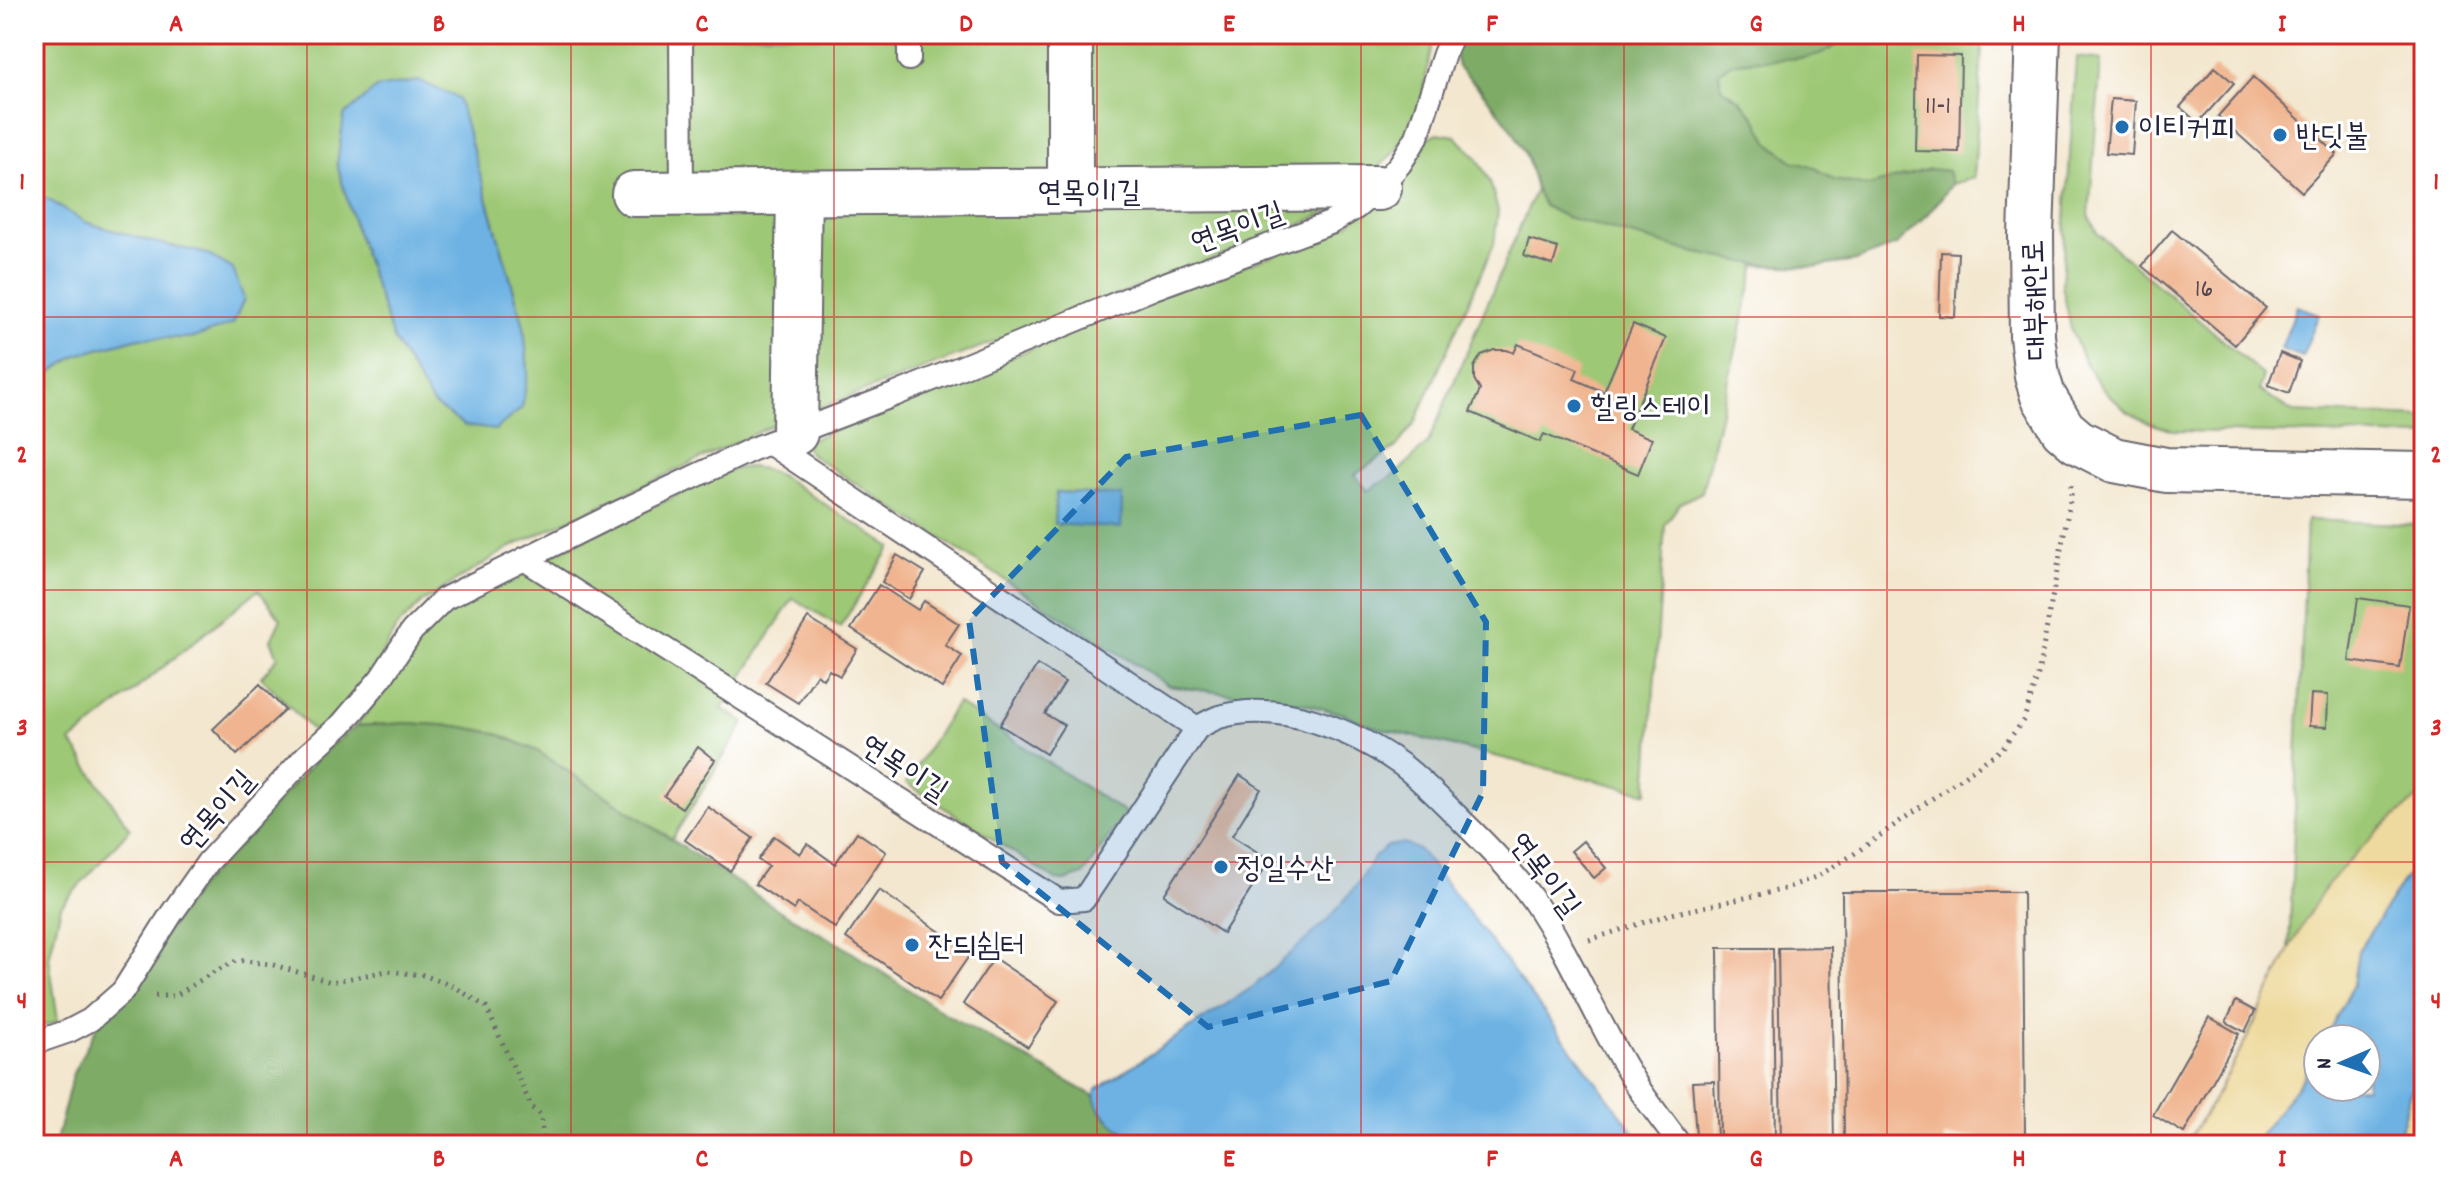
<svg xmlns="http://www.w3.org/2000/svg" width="2458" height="1179" font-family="Dekko,'Poor Story',sans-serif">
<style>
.green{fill:#9dc874;stroke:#607558;stroke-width:2;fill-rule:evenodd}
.forest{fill:#7eac66;stroke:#506750;stroke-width:2}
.sand{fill:#eeda9e;stroke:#887e6c;stroke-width:2}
.water{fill:#6db2e3;stroke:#486a8f;stroke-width:2}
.building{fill:#f0b590}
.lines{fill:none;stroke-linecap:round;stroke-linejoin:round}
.lane-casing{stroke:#6b676f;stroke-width:26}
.street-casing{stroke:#6b676f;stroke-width:48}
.secondary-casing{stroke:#6b676f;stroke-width:48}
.path{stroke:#6b676f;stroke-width:5;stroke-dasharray:2 6;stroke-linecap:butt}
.lane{stroke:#fff;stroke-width:22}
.street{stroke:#fff;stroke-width:44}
.secondary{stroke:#fff;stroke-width:44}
.marked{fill:#1f6fb2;fill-opacity:0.2;stroke:#1f6fb2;stroke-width:6;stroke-dasharray:16 10;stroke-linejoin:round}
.grid{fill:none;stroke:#d62828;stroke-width:2;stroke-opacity:0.55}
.poi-dot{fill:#1f6fb2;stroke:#fff;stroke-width:3}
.labels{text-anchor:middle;stroke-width:6;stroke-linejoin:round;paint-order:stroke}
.number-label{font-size:26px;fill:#564750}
.poi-label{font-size:30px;fill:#22223b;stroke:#fff;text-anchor:start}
.street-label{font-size:30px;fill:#22223b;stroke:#fff}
.neatline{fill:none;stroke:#d62828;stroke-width:3}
.grid-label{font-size:26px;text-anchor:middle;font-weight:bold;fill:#d62828}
</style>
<rect width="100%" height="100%" fill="#fff"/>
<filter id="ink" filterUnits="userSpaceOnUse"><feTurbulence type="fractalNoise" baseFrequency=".0125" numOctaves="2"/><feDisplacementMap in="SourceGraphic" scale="16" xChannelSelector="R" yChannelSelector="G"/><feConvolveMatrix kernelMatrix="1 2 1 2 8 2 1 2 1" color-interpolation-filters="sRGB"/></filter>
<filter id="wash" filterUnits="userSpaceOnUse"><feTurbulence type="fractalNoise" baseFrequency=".006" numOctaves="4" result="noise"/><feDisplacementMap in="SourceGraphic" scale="32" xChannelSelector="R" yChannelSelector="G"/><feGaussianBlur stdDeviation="1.8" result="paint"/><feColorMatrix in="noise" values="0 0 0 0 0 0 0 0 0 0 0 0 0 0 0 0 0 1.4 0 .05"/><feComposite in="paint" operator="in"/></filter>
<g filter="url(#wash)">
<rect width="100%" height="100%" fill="#f3e7cf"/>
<g class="green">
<path d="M34,34H1419L1433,42L1422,96L1412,127L1394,152L1344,203L1290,230L769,427L509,548L421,603L396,628L374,670L345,706L315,733L261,677L278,657L271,640L281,619L258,590L71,742L130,829L61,906L49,958L58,1021L34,1029V384L77,355L139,338H193L207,254L149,241L85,222L34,191ZM337,164L484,187L524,326L528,371L394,341L355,227Z"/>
<path d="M1461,34H1983L1974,178L1952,184L1933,208L1898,244L1856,261L1812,267L1756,265L1702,492L1680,503L1665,525L1647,793L1371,726L1344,714L1301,703L1169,686L813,456L806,448L809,440L911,401L1051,340L1193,283L1316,240L1349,224L1425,139L1437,133L1455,136L1477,158L1490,182L1498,211L1494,244L1415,423L1396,447L1355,475L1368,491L1398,472L1428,443L1536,189C1533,179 1531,168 1527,158C1514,123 1484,93 1458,67Z"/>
<polygon points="2076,57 2101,60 2089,215 2097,233 2263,375 2259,390 2293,412 2424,417 2424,436 2174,431 2146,422 2125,410 2101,387 2084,361 2071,329 2062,285"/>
<polygon points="749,467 764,469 781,476 891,547 840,627 793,598 722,709 745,722 672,839 537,751 496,733 457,726 407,723 356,726 382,694 411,645 461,597 733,469"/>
<polygon points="2307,520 2424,525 2424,793 2379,830 2324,890 2289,949"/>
<polygon points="957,703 1125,813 1083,875 1065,881 1056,880 906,783"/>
</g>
<g class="forest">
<path d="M1461,34H1846C1824,69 1768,55 1735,63C1729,64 1724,69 1719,72L1721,88L1740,100L1757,120L1769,143L1793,161L1815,168L1834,180L1868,186L1929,169L1948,171L1952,184L1933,208L1898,244L1856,261L1812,267L1756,264L1696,253L1566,217L1544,206L1536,189L1527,157L1512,129L1480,88L1458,67L1455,54Z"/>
<path d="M407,723L457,726L496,733L537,751L782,912L841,945L944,1013L1094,1096C1098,1117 1125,1132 1141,1145H55L73,1073L96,1028L202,883L325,750L356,726Z"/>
</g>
<g class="sand">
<path d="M2424,793V863L2406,877L2358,951L2353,985L2325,1039H2318V1051L2304,1077L2258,1137L2257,1145H2184C2212,1106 2236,1061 2257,1017C2278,974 2296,931 2323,892C2349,855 2390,821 2424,793Z"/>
<path d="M2424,1068V1145H2396C2404,1120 2408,1089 2424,1068Z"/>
</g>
<g class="water">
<polygon points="419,81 458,98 524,326 528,372 522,408 495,430 465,426 433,404 394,341 355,227 337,164 344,116 376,88"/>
<polygon points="34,191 85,222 149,241 207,254 233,269 244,299 233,324 193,338 139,338 77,355 34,384"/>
<polygon points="2297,306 2319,314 2302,357 2281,349"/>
<polygon points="1056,492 1122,496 1121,528 1054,524"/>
<path d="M1403,843L1419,850L1454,893L1644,1145H1141C1126,1132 1089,1111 1096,1090L1254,986L1328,920L1356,886L1374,857L1387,846Z"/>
<path d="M2424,863V1068C2408,1089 2404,1120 2396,1145H2257L2258,1138L2304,1077L2318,1051V1087H2366V1039H2325L2353,985L2358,951L2406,877Z"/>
</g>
<g id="blocks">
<g class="building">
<polygon points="1917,55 1961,56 1959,152 1915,151"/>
<polygon points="2215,67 2234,83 2198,123 2180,107"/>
<polygon points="2253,77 2337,154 2302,192 2218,116"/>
<polygon points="2111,99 2136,101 2132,155 2106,153"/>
<polygon points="2172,230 2266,308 2235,345 2142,266"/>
<polygon points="1529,239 1558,248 1553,265 1524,256"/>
<polygon points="1941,252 1958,253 1955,317 1939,316"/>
<polygon points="1633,324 1666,338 1628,429 1652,439 1638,474 1544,434 1540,442 1470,412 1480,390 1474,379 1474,367 1481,355 1494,350 1507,350 1514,353 1518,344 1578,369 1574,379 1604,392"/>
<polygon points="2280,353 2300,361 2289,393 2268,385"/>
<polygon points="897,555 925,572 909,599 882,582"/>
<polygon points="879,585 918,610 924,601 959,624 945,645 962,656 942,688 851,629"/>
<polygon points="2358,598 2409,605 2400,668 2349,661"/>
<polygon points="808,618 857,649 840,676 829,670 823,679 817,674 798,703 766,683"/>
<polygon points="1037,665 1065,682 1045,714 1064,725 1046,754 1000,725"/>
<polygon points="260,684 285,710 237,755 213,729"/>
<polygon points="2311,694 2328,695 2327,727 2309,726"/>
<polygon points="698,747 715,760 682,808 664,796"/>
<polygon points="1240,775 1261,789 1232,836 1270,860 1223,933 1164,895"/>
<polygon points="708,807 753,838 730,871 685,840"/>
<polygon points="857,832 886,852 835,928 798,903 794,910 755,884 768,866 758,860 774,836 800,854 807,844 835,864"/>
<polygon points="1583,841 1606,868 1594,878 1571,851"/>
<polygon points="879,890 971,953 938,1001 846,938"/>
<polygon points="1842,892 2023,892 2025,1137 1944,1137 1944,1145 1844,1145"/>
<polygon points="1831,947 1834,1145 1781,1145 1778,948"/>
<polygon points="1718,948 1773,948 1775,1145 1720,1145"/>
<polygon points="994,958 1058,1001 1028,1047 963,1004"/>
<polygon points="2236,1001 2255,1011 2245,1032 2226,1022"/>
<polygon points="2209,1017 2239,1034 2184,1133 2153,1115"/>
<polygon points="1714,1081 1717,1136 1696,1136 1692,1082"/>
</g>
</g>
</g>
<g filter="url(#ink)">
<use href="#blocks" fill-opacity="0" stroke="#6b676f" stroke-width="2"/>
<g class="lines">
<g class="lane-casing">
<g id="lane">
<polyline points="681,34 682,194"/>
<polyline points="909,34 909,59"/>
<polyline points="524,559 1059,901 1084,899 1197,728 769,443"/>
<path d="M1197,728C1204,724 1211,720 1219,717C1279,699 1353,730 1402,765C1424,782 1444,803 1464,823C1489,847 1513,872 1533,900C1572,957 1597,1023 1634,1081C1648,1103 1665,1124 1680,1145"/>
<polyline points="34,1043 69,1031 90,1020 123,991 170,916 208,862 306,756 342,724 381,678 412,631 444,599 615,514 753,449 894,395 1154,288 1330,223 1357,207 1379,188 1400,164 1417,137 1444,54 1453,34"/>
</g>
</g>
<g class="street-casing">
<g id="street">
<polyline points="1070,191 1070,34"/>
<polyline points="634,194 1379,188"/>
<polyline points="795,433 799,193"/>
</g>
</g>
<g class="secondary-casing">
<polyline id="secondary" points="2038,34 2031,235 2032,336 2037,376 2043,396 2063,429 2077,441 2114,460 2166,470 2424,475"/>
</g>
<g class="path">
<polyline points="1589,940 1667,915 1781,890 1818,876 1851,856 2002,749 2024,719 2038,675 2071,495 2071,481"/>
<polyline points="155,996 175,996 215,971 238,960 270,964 331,982 387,971 423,975 455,987 486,1007 532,1108 541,1115 543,1137 548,1145"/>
</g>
<use href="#lane" class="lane"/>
<use href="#street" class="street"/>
<use href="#secondary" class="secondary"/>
</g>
</g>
<path class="marked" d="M1361,415L1486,622L1483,792L1391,981L1208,1027L1002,862L969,620L1126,457Z"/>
<path class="grid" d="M307,34V1145M571,34V1145M834,34V1145M1097,34V1145M1361,34V1145M1624,34V1145M1887,34V1145M2151,34V1145M34,317H2424M34,590H2424M34,862H2424"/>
<g class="poi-dot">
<circle cx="2122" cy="127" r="8"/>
<circle cx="2280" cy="135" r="8"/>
<circle cx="1574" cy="406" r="8"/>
<circle cx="1221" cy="867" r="8"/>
<circle cx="912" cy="945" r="8"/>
</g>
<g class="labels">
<g class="number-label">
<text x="1938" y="113">11-1</text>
<text x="2204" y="296">16</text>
</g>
<g class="poi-label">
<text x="2138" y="137">이티커피</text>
<text x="2296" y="145">반딧불</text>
<text x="1590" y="416">힐링스테이</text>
<text x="1237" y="877">정일수산</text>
<text x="928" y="955">잔듸쉼터</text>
</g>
<g class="street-label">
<text x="1089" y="201">연목이1길</text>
<text transform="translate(1237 226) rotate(-20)" y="10">연목이길</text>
<text transform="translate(2034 300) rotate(-92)" y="10">대부해안로</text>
<text transform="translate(905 767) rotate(33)" y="10">연목이길</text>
<text transform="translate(216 810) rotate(-49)" y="10">연목이길</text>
<text transform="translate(1546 874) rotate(53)" y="10">연목이길</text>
</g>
</g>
<rect width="2458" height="1179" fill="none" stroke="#fff" stroke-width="88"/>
<g transform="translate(2342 1063) rotate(268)"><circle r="38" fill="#ffffff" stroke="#a7a7b1" stroke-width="2"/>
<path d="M0-6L14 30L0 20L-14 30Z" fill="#1f6fb2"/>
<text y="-12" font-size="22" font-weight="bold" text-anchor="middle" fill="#22223b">N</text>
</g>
<rect x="44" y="44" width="2370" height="1091" class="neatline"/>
<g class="grid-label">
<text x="176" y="31">A</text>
<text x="439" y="31">B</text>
<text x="702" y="31">C</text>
<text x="966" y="31">D</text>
<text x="1229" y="31">E</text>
<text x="1492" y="31">F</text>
<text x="1756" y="31">G</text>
<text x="2019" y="31">H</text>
<text x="2282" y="31">I</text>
<text x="22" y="189">1</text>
<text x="2436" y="189">1</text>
<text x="22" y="462">2</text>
<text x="2436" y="462">2</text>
<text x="22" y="735">3</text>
<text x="2436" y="735">3</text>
<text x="22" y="1008">4</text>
<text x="2436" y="1008">4</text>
<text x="176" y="1166">A</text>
<text x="439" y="1166">B</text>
<text x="702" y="1166">C</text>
<text x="966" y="1166">D</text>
<text x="1229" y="1166">E</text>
<text x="1492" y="1166">F</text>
<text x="1756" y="1166">G</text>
<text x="2019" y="1166">H</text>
<text x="2282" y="1166">I</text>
</g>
</svg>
